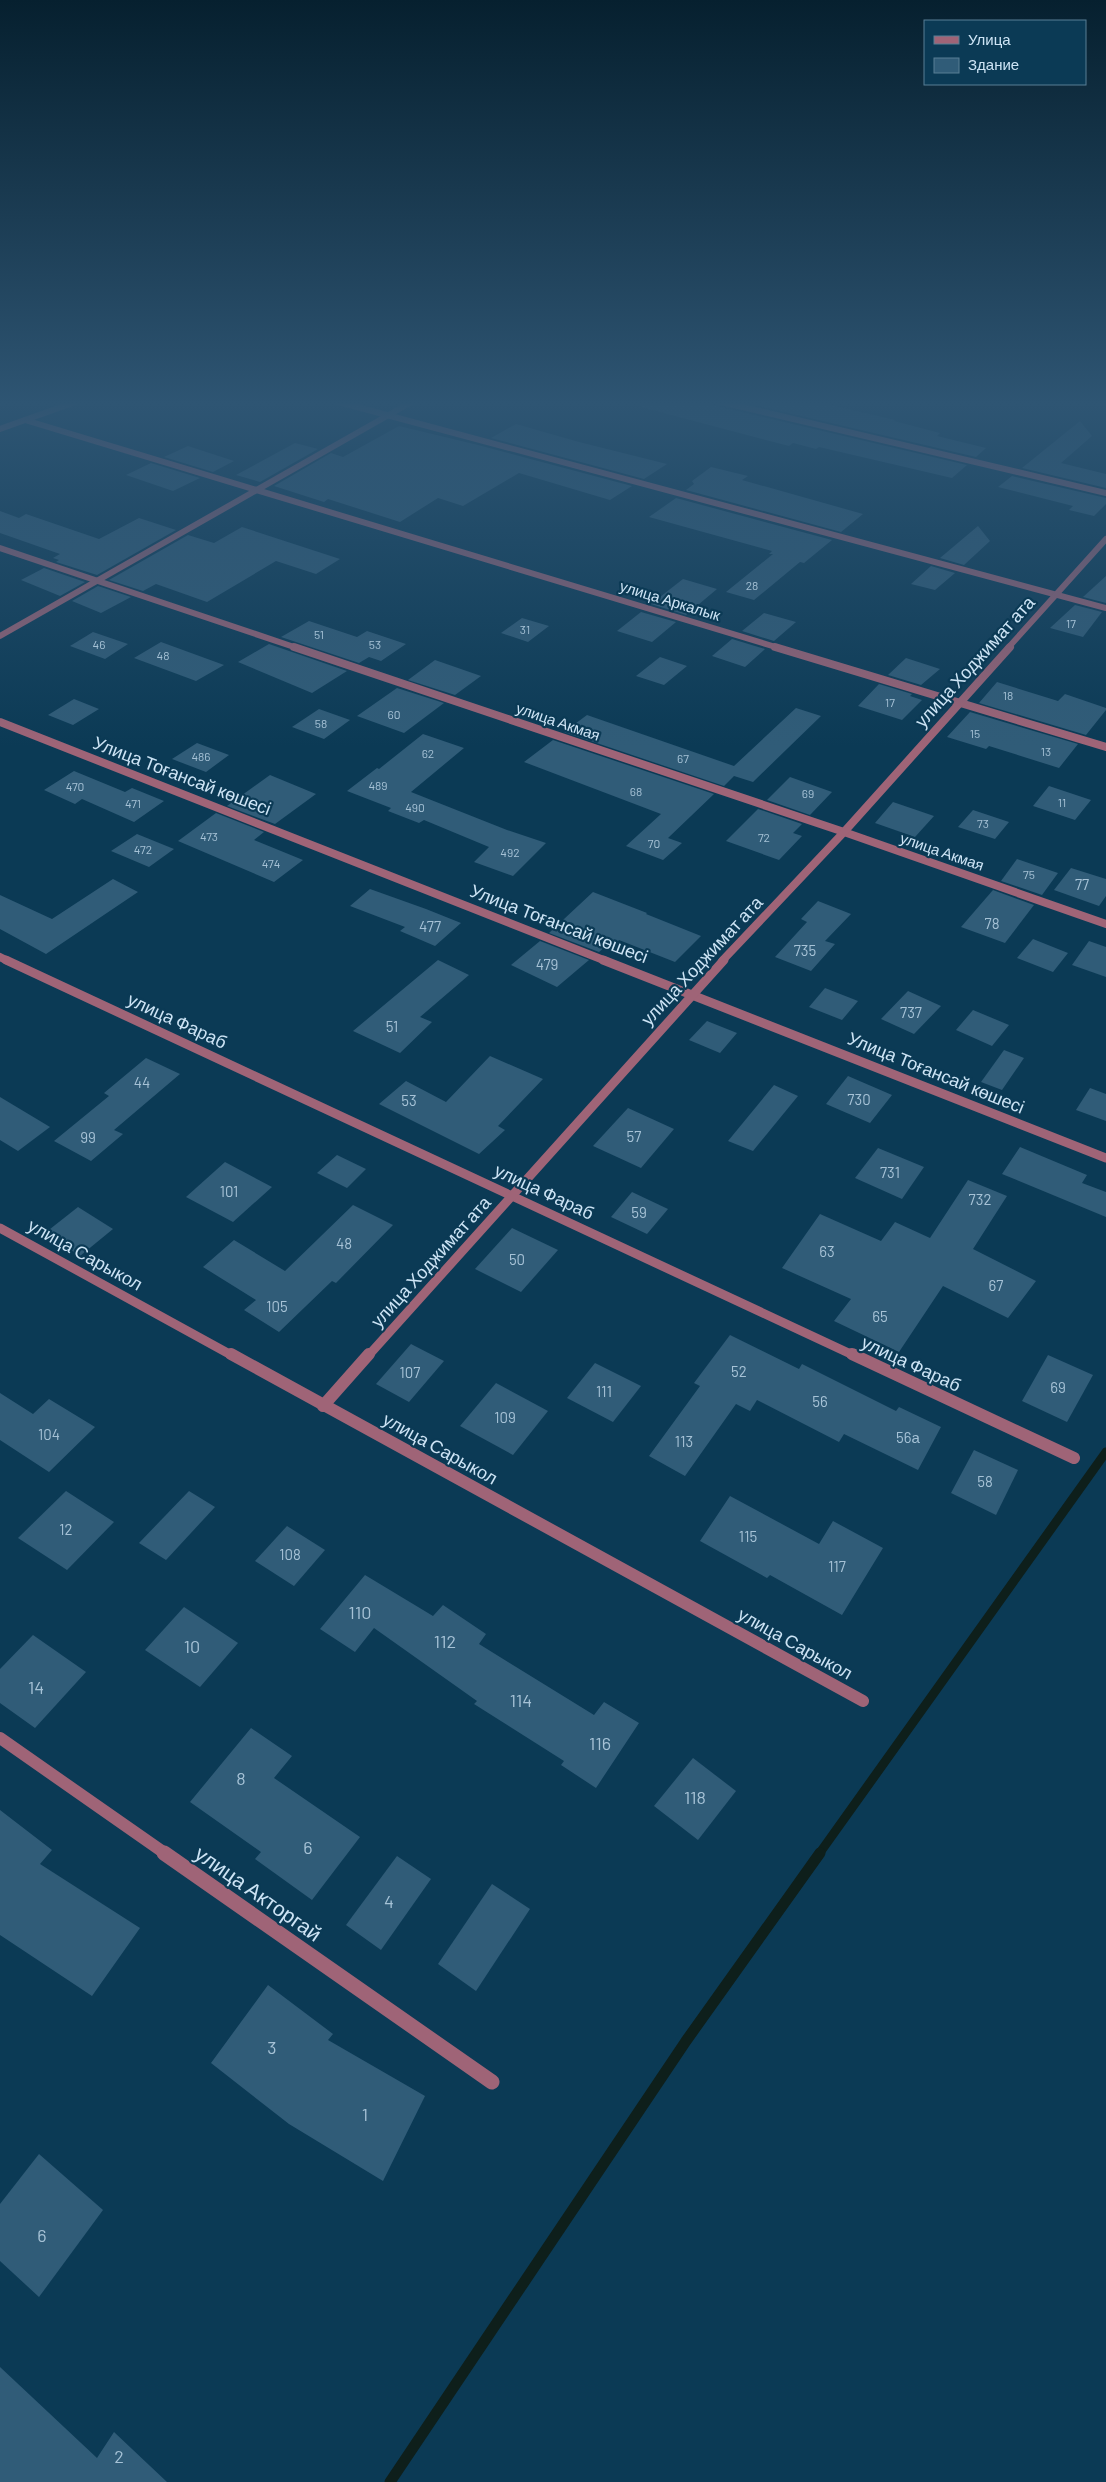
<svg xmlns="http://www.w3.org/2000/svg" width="1106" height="2482" font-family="Barlow,sans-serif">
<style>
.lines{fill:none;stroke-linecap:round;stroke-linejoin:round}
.stream-far1{stroke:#0e1f1b;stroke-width:9}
.stream{stroke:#0e1f1b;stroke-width:11}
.building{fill:#305c78}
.minor-far4{stroke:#9f6477;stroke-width:6}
.minor-far3{stroke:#9f6477;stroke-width:8}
.minor-far2{stroke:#9f6477;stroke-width:9}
.minor-far1{stroke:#9f6477;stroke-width:12}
.minor{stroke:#9f6477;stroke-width:15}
.labels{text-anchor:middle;stroke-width:4.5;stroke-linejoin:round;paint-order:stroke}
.far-number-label{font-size:12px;fill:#a6c2d6}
.far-street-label{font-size:15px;fill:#cde4f5;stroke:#0b3a55}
.number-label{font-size:15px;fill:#a6c2d6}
.street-label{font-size:18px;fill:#cde4f5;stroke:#0b3a55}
.near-number-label{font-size:18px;fill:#a6c2d6}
.near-street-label{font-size:21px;fill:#cde4f5;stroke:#0b3a55}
</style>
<rect width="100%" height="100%" fill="#0b3a55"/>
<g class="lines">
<polyline class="stream-far1" points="819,1854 1106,1452"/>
<polyline class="stream" points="390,2482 686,2041 820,1853"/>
</g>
<g class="building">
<polygon points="642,400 708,400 712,405 967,465 952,478 819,447 816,449 793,443 789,446 641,407"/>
<polygon points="733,400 810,400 895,420 894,421 940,433 937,436 986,448 976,457"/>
<polygon points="1080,421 1092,436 1061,463 1106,474 1106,488 1022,468"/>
<polygon points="516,424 579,442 667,464 644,479 491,438"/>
<polygon points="399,426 478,445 632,486 610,500 519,473 463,506 438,498 400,522 328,499 324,502 274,486 331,453 343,457"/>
<polygon points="295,443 318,449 260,482 236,475"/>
<polygon points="188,446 234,461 213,472 164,457"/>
<polygon points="151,463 200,478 173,491 126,475"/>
<polygon points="711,467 748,476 742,480 863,514 841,532 686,490 694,484 692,481"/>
<polygon points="1012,476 1106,498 1106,504 1094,516 1069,510 1073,506 998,487"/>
<polygon points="676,498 832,540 804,563 800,562 754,600 726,592 773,554 769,554 772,551 649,517"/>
<polygon points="0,511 19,518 26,514 99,539 139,518 176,530 97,575 56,562 59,560 53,558 60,554 0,533"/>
<polygon points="978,526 990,541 964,565 940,558"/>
<polygon points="242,527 340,559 316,574 276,561 207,602 156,584 143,591 109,580 188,535 214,543"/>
<polygon points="931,566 955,573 935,590 911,584"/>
<polygon points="44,568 85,582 60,596 21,580"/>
<polygon points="1106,576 1106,603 1083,597"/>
<polygon points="683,579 717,589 686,615 651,604"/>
<polygon points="98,586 131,597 101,613 72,601"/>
<polygon points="1075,605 1102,612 1083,637 1050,628"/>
<polygon points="641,612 676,622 652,642 617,631"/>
<polygon points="764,613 796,622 774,641 742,631"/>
<polygon points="522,618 549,626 528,642 501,633"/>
<polygon points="309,621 357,637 367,631 406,644 381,661 369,657 359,663 281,637"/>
<polygon points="93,632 128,644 105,659 70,646"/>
<polygon points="732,639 765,649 745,667 712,656"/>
<polygon points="161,642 224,665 196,681 134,658"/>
<polygon points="269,644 292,652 347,671 312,693 238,662"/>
<polygon points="660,657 687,666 664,685 636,676"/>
<polygon points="906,658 940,669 921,685 888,675"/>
<polygon points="435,660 481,676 455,695 408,680"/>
<polygon points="997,682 1058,701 1065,694 1106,708 1106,710 1086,735 979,703"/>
<polygon points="879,684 912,694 910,696 922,700 902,720 858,706"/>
<polygon points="397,688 444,703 404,733 357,716"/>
<polygon points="74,699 99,709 73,725 48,715"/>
<polygon points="796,708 821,716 753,782 734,776 724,786 564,732 587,715 734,766"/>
<polygon points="319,709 350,720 324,739 292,727"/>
<polygon points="970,712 1078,744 1059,768 989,746 986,749 947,737"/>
<polygon points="423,734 464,748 411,792 507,830 546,843 513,876 474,862 489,847 424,820 419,823 388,811 391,808 347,791 377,768 379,769"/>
<polygon points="553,740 714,794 668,838 682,843 663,860 626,846 661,814 524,762"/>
<polygon points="197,743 229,755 206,772 172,759"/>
<polygon points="74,771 125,792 132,788 164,801 134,822 82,799 75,804 44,790"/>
<polygon points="270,775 316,794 275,824 227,806"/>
<polygon points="790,777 832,792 810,815 767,800"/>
<polygon points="1049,786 1091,800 1075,820 1033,806"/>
<polygon points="893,802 934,816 915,837 875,823"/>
<polygon points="758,809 802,824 793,833 802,836 779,860 726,841"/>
<polygon points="973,810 1009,822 995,839 958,827"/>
<polygon points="216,813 264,832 254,840 303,860 274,882 178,841"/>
<polygon points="137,834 174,849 149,867 111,851"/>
<polygon points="1017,859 1058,873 1042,895 1001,881"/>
<polygon points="1071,868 1106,879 1106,896 1099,906 1054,890"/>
<polygon points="113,879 138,892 46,954 0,929 0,895 52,919"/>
<polygon points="370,889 426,909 461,923 435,946 400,931 405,927 350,906"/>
<polygon points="993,890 1034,905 1005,943 961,927"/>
<polygon points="593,892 647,913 646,914 701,936 675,962 619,940 617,942 613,940 599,952 549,933"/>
<polygon points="818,901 851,914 825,941 835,944 811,971 775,957 807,922 801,919"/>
<polygon points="1033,939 1068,953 1053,972 1017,958"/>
<polygon points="540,941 589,960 557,987 511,965"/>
<polygon points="1089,941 1106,947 1106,977 1072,965"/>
<polygon points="438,960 469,975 420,1017 432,1022 400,1053 353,1031"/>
<polygon points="825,988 858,1001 842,1020 809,1007"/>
<polygon points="908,991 941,1006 914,1034 881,1019"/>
<polygon points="973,1010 1009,1025 992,1046 956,1030"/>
<polygon points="707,1021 737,1033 720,1053 689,1040"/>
<polygon points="1004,1050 1024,1058 1002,1090 981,1082"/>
<polygon points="490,1056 543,1079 498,1126 505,1130 479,1154 379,1104 406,1081 446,1102"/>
<polygon points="146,1058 180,1074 114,1130 123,1134 91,1161 54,1141 109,1096 104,1093"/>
<polygon points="848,1076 892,1095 870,1123 826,1104"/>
<polygon points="774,1085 798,1096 753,1151 728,1141"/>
<polygon points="1090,1088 1106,1094 1106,1121 1076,1110"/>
<polygon points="0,1097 50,1127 18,1151 0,1140"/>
<polygon points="628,1108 674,1129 641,1168 593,1146"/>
<polygon points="1020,1147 1087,1175 1082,1183 1106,1192 1106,1217 1002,1174"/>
<polygon points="878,1148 924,1167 902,1199 855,1178"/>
<polygon points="337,1155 366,1169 347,1188 317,1173"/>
<polygon points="225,1162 272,1187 233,1222 186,1197"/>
<polygon points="968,1180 1007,1196 973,1249 1036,1281 1008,1318 943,1286 899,1352 834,1321 851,1299 782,1268 820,1214 881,1241 895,1222 930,1238"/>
<polygon points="632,1192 668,1209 647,1234 611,1217"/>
<polygon points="353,1205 393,1225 336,1283 332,1281 279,1332 244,1310 256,1300 203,1267 234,1240 285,1271"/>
<polygon points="78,1207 113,1229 80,1256 45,1233"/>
<polygon points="512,1228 558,1250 521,1292 475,1269"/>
<polygon points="730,1335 799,1369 802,1364 896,1411 899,1407 941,1427 918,1470 844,1434 839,1442 757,1400 750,1411 736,1404 685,1476 649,1456 700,1386 694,1383"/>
<polygon points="411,1344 444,1361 409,1402 376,1384"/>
<polygon points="1048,1355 1093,1375 1067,1422 1022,1401"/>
<polygon points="595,1363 641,1386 613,1422 567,1398"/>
<polygon points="496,1383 548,1411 513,1455 460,1426"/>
<polygon points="0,1393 33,1414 49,1399 95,1427 49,1472 0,1440"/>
<polygon points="974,1450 1018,1470 996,1515 951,1493"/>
<polygon points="66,1491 114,1522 67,1570 18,1538"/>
<polygon points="189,1491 215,1507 166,1560 139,1543"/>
<polygon points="730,1496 819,1544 833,1521 883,1548 842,1615 770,1575 767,1578 700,1541"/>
<polygon points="287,1526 325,1550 294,1586 255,1561"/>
<polygon points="365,1575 433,1616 443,1605 486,1634 479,1644 594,1715 604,1702 639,1723 596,1788 561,1765 564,1761 474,1704 477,1701 374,1628 355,1652 320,1629"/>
<polygon points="184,1607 238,1643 200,1687 145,1650"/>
<polygon points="33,1635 86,1672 35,1728 0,1703 0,1669"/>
<polygon points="251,1728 292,1756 274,1778 360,1837 312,1900 255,1859 261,1852 190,1802"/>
<polygon points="693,1758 736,1791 698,1840 654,1806"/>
<polygon points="0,1810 52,1850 40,1864 140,1928 92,1996 0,1935"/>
<polygon points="397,1856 431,1879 381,1950 346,1925"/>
<polygon points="492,1884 530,1909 476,1991 438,1964"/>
<polygon points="268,1985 333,2034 328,2040 425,2096 383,2181 289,2124 211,2063"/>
<polygon points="39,2154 103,2210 39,2297 0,2261 0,2204"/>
<polygon points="0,2367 97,2458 114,2432 167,2482 0,2482"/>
</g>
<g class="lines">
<g class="minor-far4">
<polyline points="331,400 1106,608"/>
<polyline points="713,400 1106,493"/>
<polyline points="1096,400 1106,402"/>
<polyline points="25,420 779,648"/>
<polyline points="0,429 81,400"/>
<polyline points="0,548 297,648"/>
<polyline points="0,636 415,400"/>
<polyline points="1008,648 1106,539"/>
</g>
<g class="minor-far3">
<polyline points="294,647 844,832 1106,924"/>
<polyline points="775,647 1106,747"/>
<polyline points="0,722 606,961"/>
<polyline points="0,957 8,961"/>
<polyline points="722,961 844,832 1010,647"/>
</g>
<g class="minor-far2">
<polyline points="6,960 855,1356"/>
<polyline points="603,960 1106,1158"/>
<polyline points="0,1228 233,1356"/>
<polyline points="368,1356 724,960"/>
</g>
<g class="minor-far1">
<polyline points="231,1354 863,1701"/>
<polyline points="852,1354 1074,1458"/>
<polyline points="323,1406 369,1354"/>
<polyline points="0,1738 166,1854"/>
</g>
<polyline class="minor" points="164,1853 492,2082"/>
</g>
<linearGradient id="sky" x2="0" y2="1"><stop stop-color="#06202f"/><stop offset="0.54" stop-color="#2e5573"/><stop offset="1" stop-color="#2e5573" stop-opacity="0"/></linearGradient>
<rect width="1106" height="747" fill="url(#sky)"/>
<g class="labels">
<g class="far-number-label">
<text x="752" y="590">28</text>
<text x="1071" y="628">17</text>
<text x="525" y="634">31</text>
<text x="319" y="639">51</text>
<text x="99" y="649">46</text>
<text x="375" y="649">53</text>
<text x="163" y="660">48</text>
<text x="1008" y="700">18</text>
<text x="890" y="707">17</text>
<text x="394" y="719">60</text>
<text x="321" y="728">58</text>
<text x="975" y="738">15</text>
<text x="1046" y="756">13</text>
<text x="428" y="758">62</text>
<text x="201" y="761">486</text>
<text x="683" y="763">67</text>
<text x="378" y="790">489</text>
<text x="75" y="791">470</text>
<text x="636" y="796">68</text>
<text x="808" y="798">69</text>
<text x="1062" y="807">11</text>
<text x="133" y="808">471</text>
<text x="415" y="812">490</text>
<text x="983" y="828">73</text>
<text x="209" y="841">473</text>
<text x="764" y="842">72</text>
<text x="654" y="848">70</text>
<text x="143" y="854">472</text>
<text x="510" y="857">492</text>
<text x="271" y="868">474</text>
<text x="1029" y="879">75</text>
</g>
<g class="far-street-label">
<text transform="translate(670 601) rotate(17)" y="5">улица Аркалык</text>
<text transform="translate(558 722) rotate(19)" y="5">улица Акмая</text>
<text transform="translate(942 852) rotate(19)" y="5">улица Акмая</text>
</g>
<g class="number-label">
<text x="1082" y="890">77</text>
<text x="992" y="929">78</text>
<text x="430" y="932">477</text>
<text x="805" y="956">735</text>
<text x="547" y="970">479</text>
<text x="911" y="1018">737</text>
<text x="392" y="1032">51</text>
<text x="142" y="1088">44</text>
<text x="859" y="1105">730</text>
<text x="409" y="1106">53</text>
<text x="634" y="1142">57</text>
<text x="88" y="1143">99</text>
<text x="890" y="1178">731</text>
<text x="229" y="1197">101</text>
<text x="980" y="1205">732</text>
<text x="639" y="1218">59</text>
<text x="344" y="1249">48</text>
<text x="827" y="1257">63</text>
<text x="517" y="1265">50</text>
<text x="996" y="1291">67</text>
<text x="277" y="1312">105</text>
<text x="880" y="1322">65</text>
<text x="739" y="1377">52</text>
<text x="410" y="1378">107</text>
<text x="1058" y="1393">69</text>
<text x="604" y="1397">111</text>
<text x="820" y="1407">56</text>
<text x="505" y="1423">109</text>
<text x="49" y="1440">104</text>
<text x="908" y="1443">56а</text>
<text x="684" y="1447">113</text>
<text x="985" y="1487">58</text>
<text x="66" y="1535">12</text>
<text x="748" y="1542">115</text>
<text x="290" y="1560">108</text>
<text x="837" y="1572">117</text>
</g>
<g class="street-label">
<text transform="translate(975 662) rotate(-48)" y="6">улица Ходжимат ата</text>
<text transform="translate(182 776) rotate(21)" y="6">Улица Тоғансай көшесі</text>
<text transform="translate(559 924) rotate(21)" y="6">Улица Тоғансай көшесі</text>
<text transform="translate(702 961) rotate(-47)" y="6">улица Ходжимат ата</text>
<text transform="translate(177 1021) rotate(25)" y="6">улица Фараб</text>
<text transform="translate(936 1073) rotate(22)" y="6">Улица Тоғансай көшесі</text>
<text transform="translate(544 1192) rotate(25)" y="6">улица Фараб</text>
<text transform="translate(85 1255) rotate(29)" y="6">улица Сарыкол</text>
<text transform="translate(431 1262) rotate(-48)" y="6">улица Ходжимат ата</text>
<text transform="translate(911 1364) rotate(25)" y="6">улица Фараб</text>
<text transform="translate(440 1449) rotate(29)" y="6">улица Сарыкол</text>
<text transform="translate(795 1644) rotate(29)" y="6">улица Сарыкол</text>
</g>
<g class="near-number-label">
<text x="360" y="1619">110</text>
<text x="445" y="1648">112</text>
<text x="192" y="1653">10</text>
<text x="36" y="1694">14</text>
<text x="521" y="1707">114</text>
<text x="600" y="1750">116</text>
<text x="241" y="1785">8</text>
<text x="695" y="1804">118</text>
<text x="308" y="1854">6</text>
<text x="389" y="1908">4</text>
<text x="272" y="2054">3</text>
<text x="365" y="2121">1</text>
<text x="42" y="2242">6</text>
<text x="119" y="2463">2</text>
</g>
<g class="near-street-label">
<text transform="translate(258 1894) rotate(35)" y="7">улица Акторгай</text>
</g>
</g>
<rect x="924" y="20" width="162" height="65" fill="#0b3a55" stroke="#597e95"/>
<rect x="934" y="36" width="25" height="8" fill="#9f6477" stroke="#597e95"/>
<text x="968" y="45" font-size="15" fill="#cde4f5">Улица</text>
<rect x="934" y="58" width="25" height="15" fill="#305c78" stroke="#597e95"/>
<text x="968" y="70" font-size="15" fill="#cde4f5">Здание</text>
</svg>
